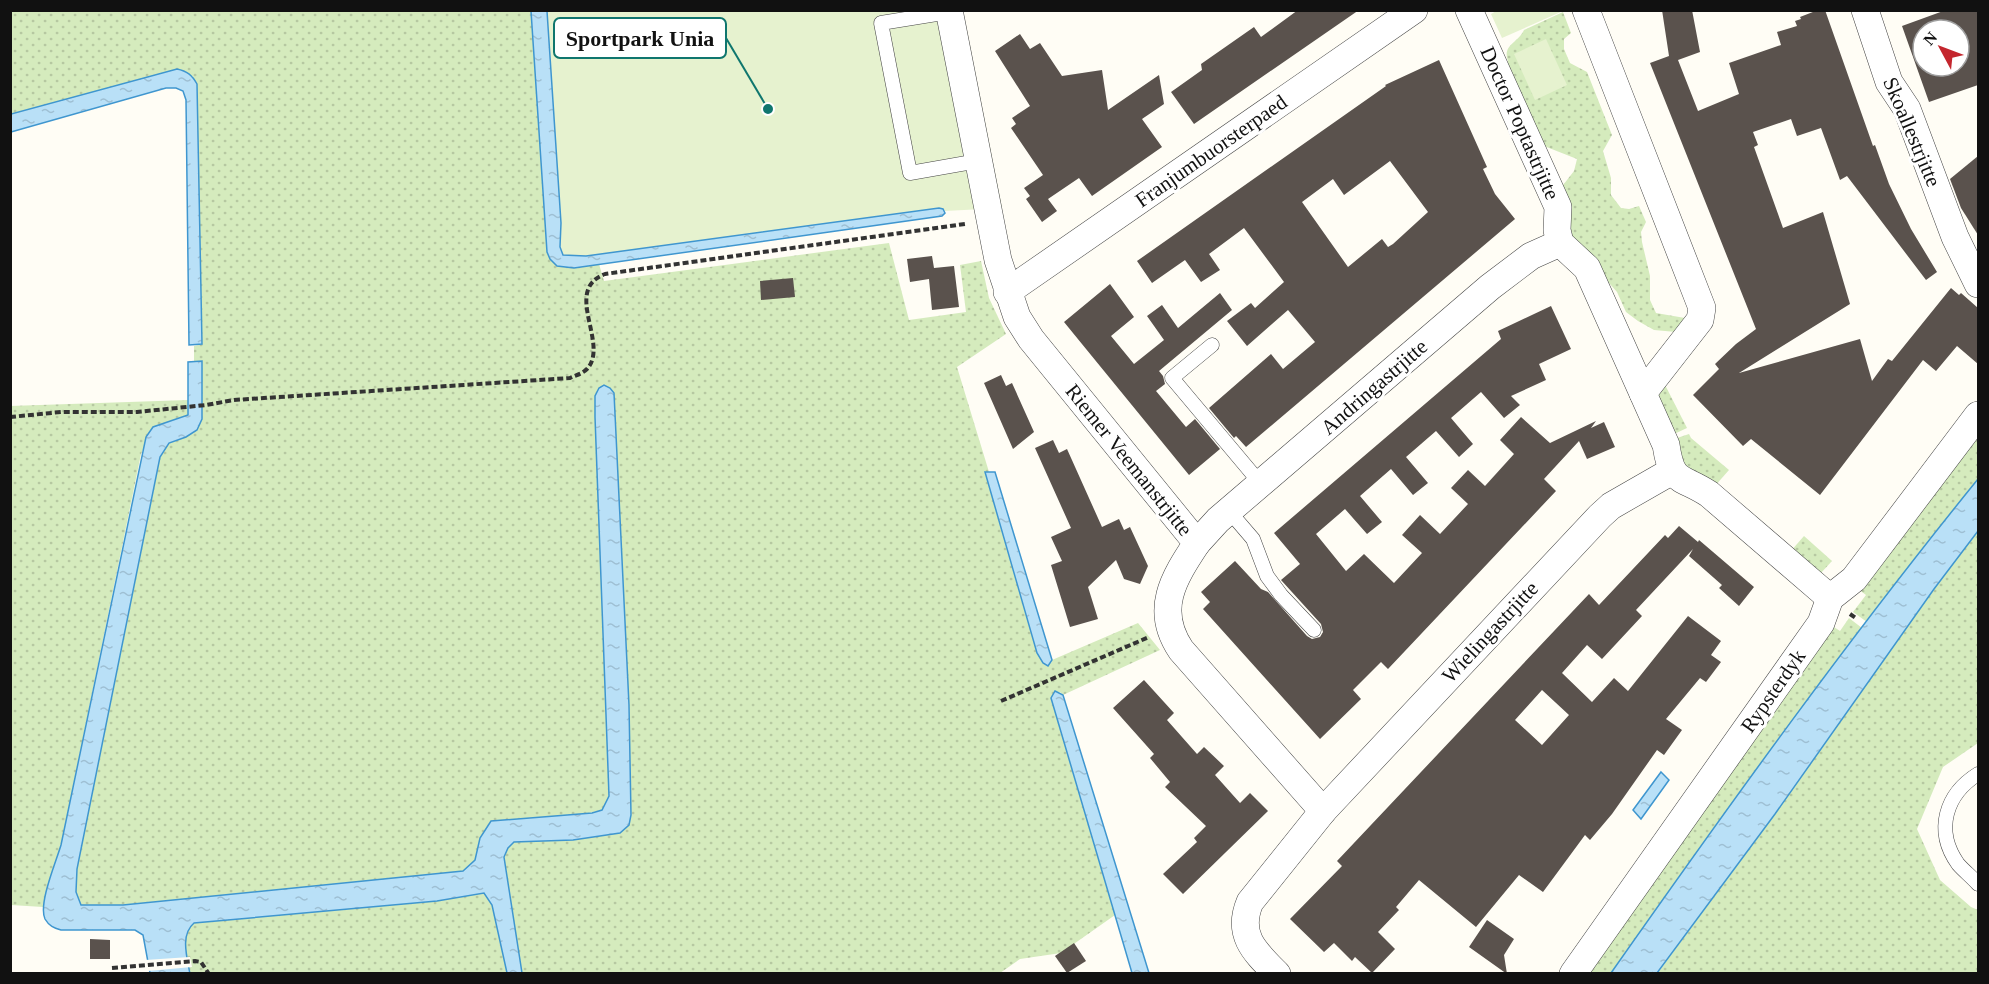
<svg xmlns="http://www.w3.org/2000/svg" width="1989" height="984" font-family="Georgia,serif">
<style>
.green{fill:url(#green-dots)}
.pitch{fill:#e6f2cf}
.water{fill:url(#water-ripples);stroke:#3f96cf;stroke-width:1.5}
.pier{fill:#fffdf5}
.building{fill:#5a524d;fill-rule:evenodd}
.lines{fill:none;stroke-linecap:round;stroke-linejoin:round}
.service-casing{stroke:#444;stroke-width:15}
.minor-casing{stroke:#444;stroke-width:28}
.path{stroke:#333;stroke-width:4;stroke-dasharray:6 3;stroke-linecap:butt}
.service{stroke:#fff;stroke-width:14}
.minor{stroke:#fff;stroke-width:27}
.labels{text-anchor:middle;stroke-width:6;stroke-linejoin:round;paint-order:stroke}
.street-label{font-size:21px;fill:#111;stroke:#fff}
.leader{fill:none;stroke:#0f766e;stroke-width:2}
.callout-dot{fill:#0f766e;stroke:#fff;stroke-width:2}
.callout{fill:#fff;stroke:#0f766e;stroke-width:2}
.callout-label{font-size:22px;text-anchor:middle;font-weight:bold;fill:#111}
</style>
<defs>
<pattern id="green-dots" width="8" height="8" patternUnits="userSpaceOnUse" patternTransform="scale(1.5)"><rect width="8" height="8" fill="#d5ebbd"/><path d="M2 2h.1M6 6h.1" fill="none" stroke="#b6c8a1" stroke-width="1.8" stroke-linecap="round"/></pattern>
<pattern id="water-ripples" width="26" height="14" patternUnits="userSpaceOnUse" patternTransform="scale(1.5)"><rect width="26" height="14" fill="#b9e0f7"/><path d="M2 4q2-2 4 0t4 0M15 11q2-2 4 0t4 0" fill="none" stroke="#9ebfd3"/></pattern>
</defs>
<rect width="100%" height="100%" fill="#fffdf5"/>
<g class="green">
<polygon points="10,11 531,11 547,252 574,268 599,264 604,281 889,243 909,320 966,312 960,265 981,261 989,298 1006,334 957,367 989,472 985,472 1051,663 1052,660 1138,623 1160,650 1063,695 1060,692 1051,698 1115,915 1061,953 1020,959 1000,973 522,973 504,857 508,848 514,842 572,840 619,833 631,815 629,705 614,393 609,796 602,810 480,838 475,860 463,871 123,905 81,905 76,892 77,869 160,457 169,443 186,437 202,419 202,362 194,362 194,346 202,344 193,76 11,114"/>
<path d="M1563,12L1571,33L1564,39V49L1570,63L1587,72L1612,135L1603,151L1611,178V195L1621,208L1629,209L1639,206L1646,222L1641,232L1642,242L1650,276V300L1656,313L1685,318L1676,332L1654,330L1638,321L1626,312L1617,292L1609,283L1604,284L1574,245L1560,189L1574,171L1577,159L1539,144L1505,68L1508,61C1502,45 1518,43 1524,30Z"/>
<polygon points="1662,379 1687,428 1672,435 1656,388"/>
<polygon points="188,400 188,415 154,427 141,454 61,845 43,907 11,905 10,406"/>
<polygon points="1978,430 1978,479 1867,622 1853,612 1866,595 1858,589"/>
<polygon points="1689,434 1691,438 1729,470 1714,487 1686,473 1674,439"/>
<polygon points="1978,531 1978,743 1943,767 1917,829 1940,880 1971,907 1978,910 1978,973 1657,974 1775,814 1934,589"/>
<polygon points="1804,536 1832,561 1820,574 1790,552"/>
<polygon points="1849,618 1862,628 1673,886 1611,973 1584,974 1831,625 1840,631"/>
<path d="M475,893H485L492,905L507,973H190C187,957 180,935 194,923L437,901Z"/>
</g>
<g class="pitch">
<polygon points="1498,10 1563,10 1563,11 1502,38 1491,14"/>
<polygon points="547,11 963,11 1002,208 945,211 943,209 939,208 586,256 563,255 560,247 561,223"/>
<polygon points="1546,39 1567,85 1535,100 1514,54"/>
</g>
<g class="water">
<polygon points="531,11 547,11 561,223 560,247 563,255 586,256 939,208 943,209 945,213 942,216 574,268 557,266 550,259 547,252"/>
<path d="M177,69C187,71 192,75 197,84L202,344L189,345L186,100L183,91L176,88H166L11,132V114Z"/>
<path d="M202,361V419L197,430L186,437L169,443L160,457L77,869L76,892L81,905H123L463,871L475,860L480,838L491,821L592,813L602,810L609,796L595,417V396L599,388L604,385L610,388L614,393L629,705L631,815L629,825L620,833L573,840L514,842L508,848L504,857L522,973H507L492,905L484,893L437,901L194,923C180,935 187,957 190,974L150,973L143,935L135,930H61C54,928 49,926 45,919C38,904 56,862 61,845L146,437L153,427L188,415V362Z"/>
<polygon points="985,472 995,472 1052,660 1048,666 1043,663 1037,653"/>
<path d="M1978,479V531L1934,589L1775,814L1657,973H1611C1729,805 1849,638 1978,479Z"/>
<polygon points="1055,691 1063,695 1149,973 1132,973 1051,698"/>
<polygon points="1661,772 1669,780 1641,819 1633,810"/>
</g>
<polygon class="pier" points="190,957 192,967 148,971 145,960"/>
<g class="building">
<polygon points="1298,10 1359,10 1194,124 1171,92 1202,70 1201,64 1254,27 1261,37"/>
<polygon points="1662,10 1692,10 1700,52 1678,60 1698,111 1739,94 1729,63 1781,45 1777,32 1797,26 1795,21 1801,19 1800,17 1818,10 1825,10 1873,146 1875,145 1889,184 1911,229 1937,272 1926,280 1847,176 1840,180 1821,128 1797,136 1791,119 1753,132 1758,145 1754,147 1783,228 1823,212 1850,304 1739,373 1860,339 1872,381 1888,359 1892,361 1951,288 1959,295 1961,293 1978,308 1978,364 1957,346 1936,371 1923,360 1820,495 1751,439 1743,446 1693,395 1719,369 1715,364 1736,344 1756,329 1650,63 1669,56"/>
<path d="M1946,10H1978V85L1929,102L1902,26ZM1923,30H1959V66H1923Z"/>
<polygon points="1020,34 1030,49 1040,43 1062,76 1102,70 1108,110 1159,75 1164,104 1142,119 1162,147 1092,196 1079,178 1048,199 1057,211 1042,222 1026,199 1030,196 1024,188 1043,175 1011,128 1016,124 1012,118 1030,106 995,51"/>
<path d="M1439,60L1487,167L1483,169L1495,194L1515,219L1246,447L1236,436L1234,438L1209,408L1271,354L1283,369L1315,342L1288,310L1247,346L1227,321L1251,303L1255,308L1284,282L1244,228L1209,254L1220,270L1201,282L1185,260L1152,283L1137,261L1386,86L1385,85ZM1390,161L1428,212L1393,244L1388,247L1382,239L1348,267L1302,202L1333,179L1344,195Z"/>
<polygon points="1978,156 1978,235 1961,208 1950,179"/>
<polygon points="932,256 934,268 954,266 959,307 932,310 929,279 910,282 907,259"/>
<polygon points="793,278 795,297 761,300 760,281"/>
<polygon points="1110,284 1134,317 1111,336 1134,364 1164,340 1147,316 1162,305 1178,328 1220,293 1232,310 1159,371 1163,376 1165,384 1156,391 1186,427 1195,419 1220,449 1189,475 1064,322"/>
<polygon points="1551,306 1571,349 1539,364 1546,380 1511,396 1520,405 1504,418 1481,392 1451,418 1473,444 1459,457 1436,431 1406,457 1428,483 1413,495 1391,469 1360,496 1382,522 1367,534 1345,509 1316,534 1346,571 1364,554 1394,583 1422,553 1402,535 1420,515 1440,534 1468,504 1451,488 1468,470 1485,486 1514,454 1500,440 1521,417 1550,443 1596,421 1591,428 1604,422 1615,447 1587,459 1579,441 1544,479 1556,491 1388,669 1381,662 1353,690 1361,699 1320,739 1203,609 1210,602 1201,592 1235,561 1261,589 1268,592 1307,636 1312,639 1320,637 1323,632 1321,624 1281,580 1300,564 1274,533 1501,339 1498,331"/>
<polygon points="1001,375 1006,386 1012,383 1034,432 1013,449 984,383"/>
<polygon points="1053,440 1059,453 1067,449 1102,527 1119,519 1124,530 1130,527 1148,566 1140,584 1124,579 1116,560 1088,587 1098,619 1070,627 1051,565 1062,561 1051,537 1071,528 1035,448"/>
<path d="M1679,526L1698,542L1699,540L1754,587L1739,606L1719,588L1722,585L1689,556L1693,549L1636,610L1642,616L1602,659L1587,645L1562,673L1592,702L1614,678L1628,691L1688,616L1721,641L1711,655L1721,662L1706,682L1700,678L1666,719L1682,730L1664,755L1657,750L1612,814L1590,840L1585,835L1543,892L1519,875L1476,927L1419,880L1396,907L1399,910L1378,932L1395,949L1372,973L1355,957L1352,961L1334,943L1324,952L1290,919L1342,866L1337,861L1589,594L1599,605L1665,535L1668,538ZM1542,690L1569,715L1542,745L1515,720Z"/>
<polygon points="1144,680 1174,713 1167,720 1197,754 1204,747 1224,766 1215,775 1240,803 1250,793 1268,811 1183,894 1163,874 1197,842 1194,838 1206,826 1165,787 1170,782 1150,758 1154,754 1113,708"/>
<polygon points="1487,920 1514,939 1504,955 1507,974 1469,947"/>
<polygon points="90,939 110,940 110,959 90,959"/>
<polygon points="1074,943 1086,961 1067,973 1055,956"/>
</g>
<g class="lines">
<g class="service-casing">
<g id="service">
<polyline points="949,12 881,23 910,173 978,161"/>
<polyline points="1212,345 1172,378 1261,484"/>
<polyline points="1229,511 1253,539 1267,576 1281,595 1314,630"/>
<path d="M1978,774C1946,794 1934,830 1958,864C1964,871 1972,877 1978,884"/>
</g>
</g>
<g class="minor-casing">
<g id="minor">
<path d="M949,10L998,260L1017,317L1031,339L1197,543C1173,579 1154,610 1181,650L1323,811"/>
<path d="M1469,10L1558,207L1557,230L1560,243L1587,268L1666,445C1672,485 1680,475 1709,494L1830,598"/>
<polyline points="1586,10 1702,308 1700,320 1643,393"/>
<polyline points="1865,10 1889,82 1907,109 1955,237 1978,284"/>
<polyline points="1007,292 1414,10"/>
<polyline points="1197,543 1218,520 1490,287 1531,256 1560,243"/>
<path d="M1277,974C1255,952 1236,935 1250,902L1323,811L1600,516L1611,506L1672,471"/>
<polyline points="1573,974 1821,623 1830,598 1854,579 1978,415"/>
</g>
</g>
<g class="path">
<path d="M10,417L61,412H137L206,405L234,400L570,378C576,375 582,374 587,369C610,344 562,290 605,274L965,224"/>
<polyline points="1850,614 1857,619"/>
<polyline points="1001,701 1149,637"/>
<polyline points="112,968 195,961 201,962 209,974"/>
</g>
<use href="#service" class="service"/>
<use href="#minor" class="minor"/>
</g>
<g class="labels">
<g class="street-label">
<text transform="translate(1520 123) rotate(66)" y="7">Doctor Poptastrjitte</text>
<text transform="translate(1912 132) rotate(67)" y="7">Skoallestrjitte</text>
<text transform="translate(1211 151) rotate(-35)" y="7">Franjumbuorsterpaed</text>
<text transform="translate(1374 387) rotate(-41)" y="7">Andringastrjitte</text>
<text transform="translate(1129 460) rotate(51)" y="7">Riemer Veemanstrjitte</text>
<text transform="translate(1490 632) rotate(-47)" y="7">Wielingastrjitte</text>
<text transform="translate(1773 691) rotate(-55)" y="7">Rypsterdyk</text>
</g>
</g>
<path class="leader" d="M768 109L726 38"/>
<circle class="callout-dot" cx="768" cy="109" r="6"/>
<rect class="callout" x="554" y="18" width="172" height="40" rx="6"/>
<g class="callout-label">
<text x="640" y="46">Sportpark Unia</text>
</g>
<rect width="1989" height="984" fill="none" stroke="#111111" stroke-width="24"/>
<g transform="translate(1941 48) rotate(311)"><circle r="28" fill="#ffffff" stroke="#a0a0a0" stroke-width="1.5"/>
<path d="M0-4.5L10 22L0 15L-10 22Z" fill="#c4262e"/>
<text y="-9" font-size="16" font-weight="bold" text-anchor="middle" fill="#111111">N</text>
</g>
</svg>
